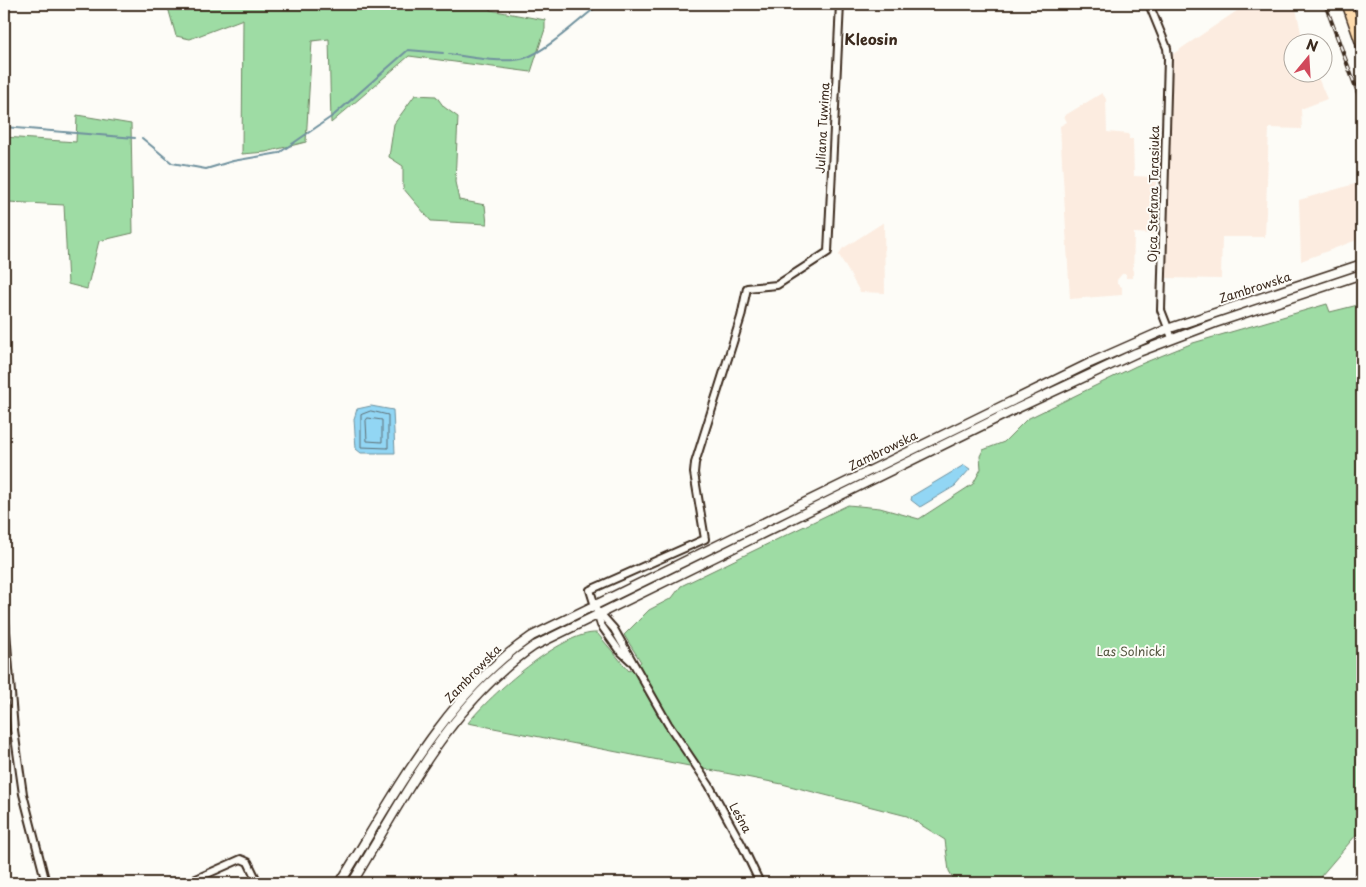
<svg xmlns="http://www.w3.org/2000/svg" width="1366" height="887" font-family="'Playpen Sans',sans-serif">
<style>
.built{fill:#fcece0}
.green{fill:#9edca4;stroke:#6c8361}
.water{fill:#92d6f4;stroke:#6f919e}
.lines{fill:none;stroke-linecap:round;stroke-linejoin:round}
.shore{stroke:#5e6f74;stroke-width:1}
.stream{stroke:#6f919e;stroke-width:2}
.tertiary-casing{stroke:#3b2a1e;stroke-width:10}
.secondary-casing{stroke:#3b2a1e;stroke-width:11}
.primary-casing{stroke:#3b2a1e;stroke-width:12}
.tertiary{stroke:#fdfcf7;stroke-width:6}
.secondary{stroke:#fdfcf7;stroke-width:8}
.primary{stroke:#fedbac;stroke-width:9}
.rail-casing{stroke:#3b2a1e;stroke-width:4}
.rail{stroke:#fdfcf7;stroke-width:2;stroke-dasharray:5.5;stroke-linecap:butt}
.labels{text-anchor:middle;stroke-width:4;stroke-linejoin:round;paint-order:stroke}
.street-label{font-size:12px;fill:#3b2a1e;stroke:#fdfcf7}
.park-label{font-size:12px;fill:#545640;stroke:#fdfcf7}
.quarter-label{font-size:15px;font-weight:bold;fill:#3b2a1e;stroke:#fdfcf7}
</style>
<rect width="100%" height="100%" fill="#fdfcf7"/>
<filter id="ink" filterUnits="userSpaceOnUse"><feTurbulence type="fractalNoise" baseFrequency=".02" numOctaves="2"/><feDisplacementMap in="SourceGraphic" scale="10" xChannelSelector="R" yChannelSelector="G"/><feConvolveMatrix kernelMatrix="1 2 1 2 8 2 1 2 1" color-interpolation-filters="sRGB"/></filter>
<g filter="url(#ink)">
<g class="built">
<polygon points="1247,4 1295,4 1303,42 1294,42 1294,72 1316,73 1327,99 1301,109 1302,129 1269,128 1265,237 1222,237 1221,279 1165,278 1173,54"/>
<polygon points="1102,93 1106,99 1107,132 1129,134 1129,139 1133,139 1134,176 1156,177 1155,234 1134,233 1133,278 1126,278 1126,274 1122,274 1117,280 1117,284 1122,287 1122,295 1070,299 1060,126 1067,122 1064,116"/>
<polygon points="1358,183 1362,196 1362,238 1301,261 1299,200"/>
<polygon points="884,222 885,293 860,292 839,255 842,249"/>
</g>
<g class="green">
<polygon points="167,4 491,4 490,10 545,20 545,29 531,72 409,56 331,123 329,39 312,41 306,142 266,152 242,154 243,19 190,39 176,36"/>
<polygon points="415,95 436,96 444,107 458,117 455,182 459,200 485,205 487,224 431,221 403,188 403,166 389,157 394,124"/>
<polygon points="77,115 131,124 133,233 99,241 87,289 68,284 64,205 8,202 5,237 4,236 4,137 76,142"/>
<path d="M1327,304L1330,312L1362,304V828L1315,883H1311L1312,877L1304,883H956L949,871L945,840L907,816L782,784L468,723C490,695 562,631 597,633L629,671L641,662L624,635L649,610L672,598L681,586L848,505L880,508L919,519L973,484L981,469L980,456L983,450L1004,442L1027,419L1136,366L1193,343Z"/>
</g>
<g class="water">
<polygon points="371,406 393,410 395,453 361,453 356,449 354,419 357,409"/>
<polygon points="964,465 970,469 955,486 920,507 911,500 912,496"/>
</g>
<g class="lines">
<g class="shore">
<polygon points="371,411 388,415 388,448 361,447 361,415"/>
<polygon points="368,418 382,420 382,442 367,441 366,421"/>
</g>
<g class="stream">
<path d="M449,54C468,57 507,64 525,58C547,51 581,18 600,4"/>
<polyline points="4,127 135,138"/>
<polyline points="142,138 172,163 206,169 233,161 279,153 334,115 408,50 443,53"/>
</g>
<g class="tertiary-casing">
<g id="tertiary">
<polyline points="1149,4 1167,48 1168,58 1161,310 1172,338"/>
<polyline points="4,607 14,730 23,794 46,883"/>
<polyline points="599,612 614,629 668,724 709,785 742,845 760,883"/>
<polyline points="631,661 618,649 601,625 590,590 705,539 694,473 695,463 741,317 747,288 777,285 828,252 840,4"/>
<polyline points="187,883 241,859 248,862 258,883"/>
</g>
</g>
<g class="secondary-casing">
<g id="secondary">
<path d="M340,883C394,796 445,695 532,636L1090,363L1167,329L1362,264"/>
<path d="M352,883C404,798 450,703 534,646L1018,408L1136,353L1215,323L1362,274"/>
</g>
</g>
<g class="primary-casing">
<g id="primary">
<polyline points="1347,4 1362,47"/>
<polyline points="1359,4 1362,14"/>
</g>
</g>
<use href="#tertiary" class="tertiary"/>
<use href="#secondary" class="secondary"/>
<use href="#primary" class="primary"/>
<g class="rail-casing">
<g id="rail">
<polyline points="1325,4 1362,104"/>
<polyline points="1350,883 1362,869"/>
</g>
</g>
<use href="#rail" class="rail"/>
</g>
</g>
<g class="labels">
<g class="street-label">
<text transform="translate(823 128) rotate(-87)" y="4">Juliana Tuwima</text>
<text transform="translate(1154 194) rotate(-89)" y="4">Ojca Stefana Tarasiuka</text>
<text transform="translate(1255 288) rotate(-18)" y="4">Zambrowska</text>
<text transform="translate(883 451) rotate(-26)" y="4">Zambrowska</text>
<text transform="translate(473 674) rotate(-46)" y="4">Zambrowska</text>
<text transform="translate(740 818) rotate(61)" y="4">Leśna</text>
</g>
<g class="park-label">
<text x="1131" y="656">Las Solnicki</text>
</g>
<g class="quarter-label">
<text x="871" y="45">Kleosin</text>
</g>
</g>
<rect width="1366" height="887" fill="none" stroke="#fdfcf7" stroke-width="20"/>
<rect x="10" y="10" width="1346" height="867" fill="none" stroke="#3b2a1e" stroke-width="2" filter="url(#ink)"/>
<g transform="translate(1308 58) rotate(18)"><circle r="24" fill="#fdfcf7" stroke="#afa8a0"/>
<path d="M0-4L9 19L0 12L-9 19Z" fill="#d1495b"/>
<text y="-8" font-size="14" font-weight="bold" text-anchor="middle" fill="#3b2a1e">N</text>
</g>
</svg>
